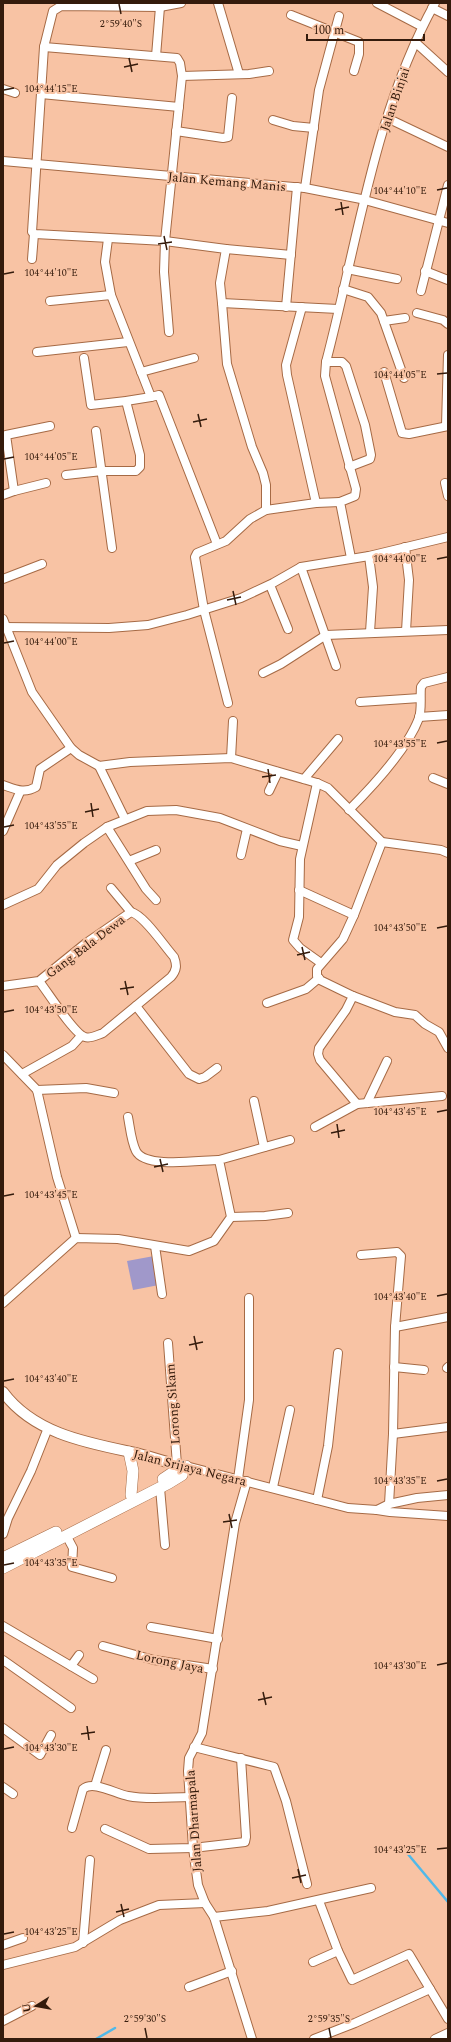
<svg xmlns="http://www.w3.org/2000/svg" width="451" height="2042" font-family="Spectral,serif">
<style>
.green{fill:#a098ca}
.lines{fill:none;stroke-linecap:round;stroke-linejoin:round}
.stream{stroke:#50b9e9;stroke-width:2.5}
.minor-casing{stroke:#a66a45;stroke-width:10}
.major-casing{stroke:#a66a45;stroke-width:12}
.highway-casing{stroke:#a66a45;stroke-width:12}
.minor{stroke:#fff;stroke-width:8}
.major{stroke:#fff;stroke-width:10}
.highway{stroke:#fff;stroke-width:11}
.ticks{fill:none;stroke:#341b0c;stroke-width:1.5}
.labels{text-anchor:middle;stroke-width:4;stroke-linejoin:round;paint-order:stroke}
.street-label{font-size:13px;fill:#341b0c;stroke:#f8c3a4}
.ticks-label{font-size:10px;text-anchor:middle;fill:#341b0c;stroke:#f8c3a4;stroke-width:4;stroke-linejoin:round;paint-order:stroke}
</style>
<rect width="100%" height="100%" fill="#f8c3a4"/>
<polygon class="green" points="154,1256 159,1285 133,1290 127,1261"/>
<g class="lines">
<g class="stream">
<polyline points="407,1853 448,1902"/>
<polyline points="96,2039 115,2028"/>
</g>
<g class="minor-casing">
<g id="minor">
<polyline points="181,3 160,7 61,6 53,11 44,47 32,232 35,234 165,241 226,249 220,283 222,303 338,309"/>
<polyline points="218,3 239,74"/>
<polyline points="377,3 421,26"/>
<polyline points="432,8 448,16"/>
<polyline points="291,15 359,42 359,54 354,71"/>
<polyline points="415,42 448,72"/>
<polyline points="44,47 177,58 180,63 182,76 165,241 164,272 169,332"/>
<polyline points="156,56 160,7"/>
<polyline points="182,76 249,74 269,71"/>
<polyline points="3,89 15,93"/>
<polyline points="41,94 179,107"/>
<polyline points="387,118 448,147"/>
<polyline points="273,120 293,126 314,128"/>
<polyline points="176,131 223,138 228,137 232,98"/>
<polyline points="3,161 305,188 361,199 448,223"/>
<polyline points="305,188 319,90 339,16"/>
<polyline points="108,239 105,262 111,295 151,397 159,395 217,544"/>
<polyline points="226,249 291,255"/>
<polyline points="32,259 34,234"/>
<polyline points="347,269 397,279"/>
<polyline points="425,271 448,280"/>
<polyline points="343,289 368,297 381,313 404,378"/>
<polyline points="421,291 448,185"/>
<polyline points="50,301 111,295"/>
<polyline points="222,303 227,364 252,447 263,473 266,485 266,510"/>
<polyline points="286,307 297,187"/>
<polyline points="302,307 286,365 287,375 316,503"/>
<polyline points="417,313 443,320 448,324"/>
<polyline points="384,321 405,318"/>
<polyline points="37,352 128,342"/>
<polyline points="84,358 91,405 126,401 151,397"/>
<polyline points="326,362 342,362 346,366 365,425 371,455 370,459 349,467"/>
<polyline points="141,372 194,358"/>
<polyline points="384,372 402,433 409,434 448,426"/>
<polyline points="446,425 448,355"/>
<polyline points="96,431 112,548"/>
<polyline points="66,475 102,471 136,471 140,467 140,455 126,401"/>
<polyline points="445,483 448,496"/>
<polyline points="14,491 6,435 50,426"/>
<polyline points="3,495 14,491 46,483"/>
<polyline points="405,547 409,580 406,631"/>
<polyline points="369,556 373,587 370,632"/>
<path d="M351,558L340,502L355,496L356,489L325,376L326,362C358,241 374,113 435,3"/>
<polyline points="301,567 336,666"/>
<polyline points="3,579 42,564"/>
<polyline points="270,585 288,629"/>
<polyline points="3,619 32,692 71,748 79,755 99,766 130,762 231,758 317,783 328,788 382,842 441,850 448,853"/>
<polyline points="3,627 109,628 148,625 187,615 241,598 273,583 301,567 369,556 448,537"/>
<polyline points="263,673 281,664 326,635 448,630"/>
<polyline points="360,702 420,698"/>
<polyline points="228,703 204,610 195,557 197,553 226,541 250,519 266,510 316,503 340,502"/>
<polyline points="419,717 448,715"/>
<polyline points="231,758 233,721"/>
<polyline points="99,766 125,819"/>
<polyline points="433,778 448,784"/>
<polyline points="304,779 338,739"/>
<polyline points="317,783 300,859 299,917 293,940 300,948 321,963"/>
<path d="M3,785C15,789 24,794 36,787L40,769L71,748"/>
<polyline points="269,791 278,772"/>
<path d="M349,810C373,786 407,750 419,718C422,709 420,696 421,687L424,683L448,677"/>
<polyline points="107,827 146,889 156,900"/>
<polyline points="3,831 20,792"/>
<polyline points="382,842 354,915 343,939 317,969 317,976 320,980 353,996 346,1010 319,1048 318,1054 320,1060 357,1104 442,1096"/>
<polyline points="241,855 247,829"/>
<polyline points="129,861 156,850"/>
<polyline points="111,888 131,912"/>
<polyline points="299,890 354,915"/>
<polyline points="3,905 38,889 57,865 84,843 107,827 147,811 176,810 220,818 280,841 302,846"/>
<path d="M3,986L39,981L86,943L131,912C144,915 164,946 174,957C177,965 177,970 171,977L103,1033C97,1035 91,1039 85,1037C74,1034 47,991 39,981"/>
<polyline points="353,996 395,1012 415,1015 425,1024 439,1032 448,1048"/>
<polyline points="267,1003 306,989 319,978"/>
<polyline points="136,1006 189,1074 199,1079 205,1077 217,1068"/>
<polyline points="3,1055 37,1090 57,1177 76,1238"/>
<polyline points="22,1074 72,1046 81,1036"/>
<polyline points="37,1090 86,1088 114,1093"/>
<polyline points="254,1101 264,1147"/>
<polyline points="367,1103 387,1061"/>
<path d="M128,1117C130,1127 131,1141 136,1151C145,1169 201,1160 219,1160"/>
<polyline points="315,1127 357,1104"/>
<polyline points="231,1217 265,1216 288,1213"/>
<polyline points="155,1246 162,1294"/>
<polyline points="361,1255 397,1252 401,1256 395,1327 393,1434 389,1504"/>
<polyline points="3,1303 76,1238 118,1239 189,1251 214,1241 231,1217 219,1160 290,1140"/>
<polyline points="395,1327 448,1317"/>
<polyline points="168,1343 177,1465"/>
<polyline points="394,1367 424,1370"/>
<polyline points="447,1368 448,1367"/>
<polyline points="393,1434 448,1427"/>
<polyline points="186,1466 348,1508 377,1510 389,1504 417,1498 448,1495"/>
<polyline points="238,1479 249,1400 249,1298"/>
<polyline points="247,1481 235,1523 202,1733 189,1758 188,1771 193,1848 198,1885 205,1903 214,1917 252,2039"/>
<polyline points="273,1487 290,1410"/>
<polyline points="160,1488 165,1545"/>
<polyline points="317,1500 328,1446 338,1353"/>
<polyline points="377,1510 390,1512 448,1516"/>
<polyline points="3,1534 8,1518 31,1471 48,1428"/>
<polyline points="66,1535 73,1548 72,1567 112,1578"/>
<polyline points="3,1626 93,1679"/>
<polyline points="151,1627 218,1639"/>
<polyline points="103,1646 154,1660 213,1669"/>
<polyline points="3,1660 71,1708"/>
<polyline points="71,1666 79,1655"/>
<polyline points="3,1728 40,1755 51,1735"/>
<polyline points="194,1747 274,1767 286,1801 307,1884"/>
<polyline points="95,1786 106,1750"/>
<polyline points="3,1787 13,1794"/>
<path d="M72,1828L83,1789C93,1780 116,1794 128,1796C148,1800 170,1797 190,1797"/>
<polyline points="105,1829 149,1849 193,1848 245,1842 246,1837 241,1758"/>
<polyline points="319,1901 338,1951 352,1980 409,1954 448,2019"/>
<polyline points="214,1917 268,1911 371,1888"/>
<polyline points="83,1943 90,1860"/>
<polyline points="3,1945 23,1938"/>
<polyline points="313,1962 338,1951"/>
<polyline points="3,1965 75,1947 120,1920 159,1905 205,1903"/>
<polyline points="189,1987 232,1971"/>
<polyline points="3,2021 32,2006"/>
<polyline points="314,2039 355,2023 430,1989"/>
<polyline points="435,2039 448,2033"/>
</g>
</g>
<g class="major-casing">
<path id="major" d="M3,1392C34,1434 88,1443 136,1453C152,1457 167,1463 184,1466"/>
</g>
<g class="highway-casing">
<g id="highway">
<polyline points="129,1452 133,1471 131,1495"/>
<polyline points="163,1479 175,1471 177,1465"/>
<polyline points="3,1558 56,1532"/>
<polyline points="3,1568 169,1483 182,1475 186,1466"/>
</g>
</g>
<use href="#minor" class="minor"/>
<use href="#major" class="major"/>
<use href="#highway" class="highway"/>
</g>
<path class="ticks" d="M119,4L121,14M129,58L132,72M124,67L138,64M4,90L14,88M437,190L447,188M341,202L343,215M335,210L349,207M164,236L167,250M158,244L172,242M4,274L14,272M437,374L447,373M198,414L201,427M193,422L207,419M4,459L14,457M437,559L447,557M233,591L236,605M227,600L241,597M4,643L14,641M437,743L447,741M268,769L270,783M262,777L276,775M91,803L93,817M85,812L99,809M4,827L14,825M437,928L447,926M302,947L305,960M297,955L310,952M125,981L128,995M120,989L134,987M4,1012L14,1010M437,1112L447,1110M337,1124L339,1138M331,1133L345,1130M160,1159L163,1172M154,1167L168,1164M4,1196L14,1194M437,1296L447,1294M194,1336L197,1350M189,1345L203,1342M4,1381L14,1379M437,1481L447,1479M229,1514L232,1528M223,1522L237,1520M4,1565L14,1563M437,1665L447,1663M263,1692L266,1705M258,1700L272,1697M87,1726L89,1740M81,1734L95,1732M4,1749L14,1747M437,1849L447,1848M298,1869L301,1883M292,1878L306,1875M121,1904L124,1917M116,1912L129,1909M4,1934L14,1932M145,2028L147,2038M329,2028L331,2038"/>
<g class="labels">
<g class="street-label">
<text transform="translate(394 99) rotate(-71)" y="5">Jalan Binjai</text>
<text transform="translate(227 181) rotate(5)" y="5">Jalan Kemang Manis</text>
<text transform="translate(85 946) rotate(-37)" y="5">Gang Bala Dewa</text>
<text transform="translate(172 1404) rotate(-94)" y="5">Lorong Sikam</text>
<text transform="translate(190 1467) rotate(14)" y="5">Jalan Srijaya Negara</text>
<text transform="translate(170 1661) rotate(12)" y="5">Lorong Jaya</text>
<text transform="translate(193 1821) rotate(-94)" y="5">Jalan Dharmapala</text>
</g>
</g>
<g class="ticks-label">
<text x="121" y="27">2°59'40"S</text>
<text x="51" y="92">104°44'15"E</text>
<text x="400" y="194">104°44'10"E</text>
<text x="51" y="276">104°44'10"E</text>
<text x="400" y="378">104°44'05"E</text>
<text x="51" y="460">104°44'05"E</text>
<text x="400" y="562">104°44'00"E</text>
<text x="51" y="645">104°44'00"E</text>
<text x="400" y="747">104°43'55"E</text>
<text x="51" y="829">104°43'55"E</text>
<text x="400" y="931">104°43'50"E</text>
<text x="51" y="1013">104°43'50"E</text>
<text x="400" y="1115">104°43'45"E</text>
<text x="51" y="1198">104°43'45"E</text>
<text x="400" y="1300">104°43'40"E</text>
<text x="51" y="1382">104°43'40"E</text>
<text x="400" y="1484">104°43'35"E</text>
<text x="51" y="1566">104°43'35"E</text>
<text x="400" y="1669">104°43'30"E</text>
<text x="51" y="1751">104°43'30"E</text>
<text x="400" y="1853">104°43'25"E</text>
<text x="51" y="1935">104°43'25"E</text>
<text x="145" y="2022">2°59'30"S</text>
<text x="329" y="2022">2°59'35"S</text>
</g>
<rect width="451" height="2042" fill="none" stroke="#341b0c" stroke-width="8"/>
<g transform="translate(36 2006) rotate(259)" stroke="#f8c3a4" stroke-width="3" paint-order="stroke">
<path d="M0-3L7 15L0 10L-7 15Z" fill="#341b0c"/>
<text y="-6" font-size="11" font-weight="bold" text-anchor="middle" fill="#341b0c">U</text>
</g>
<path d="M307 34v6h117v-6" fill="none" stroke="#341b0c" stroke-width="2"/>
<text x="313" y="34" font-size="12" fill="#341b0c" stroke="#f8c3a4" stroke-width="3" paint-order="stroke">100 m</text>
</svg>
